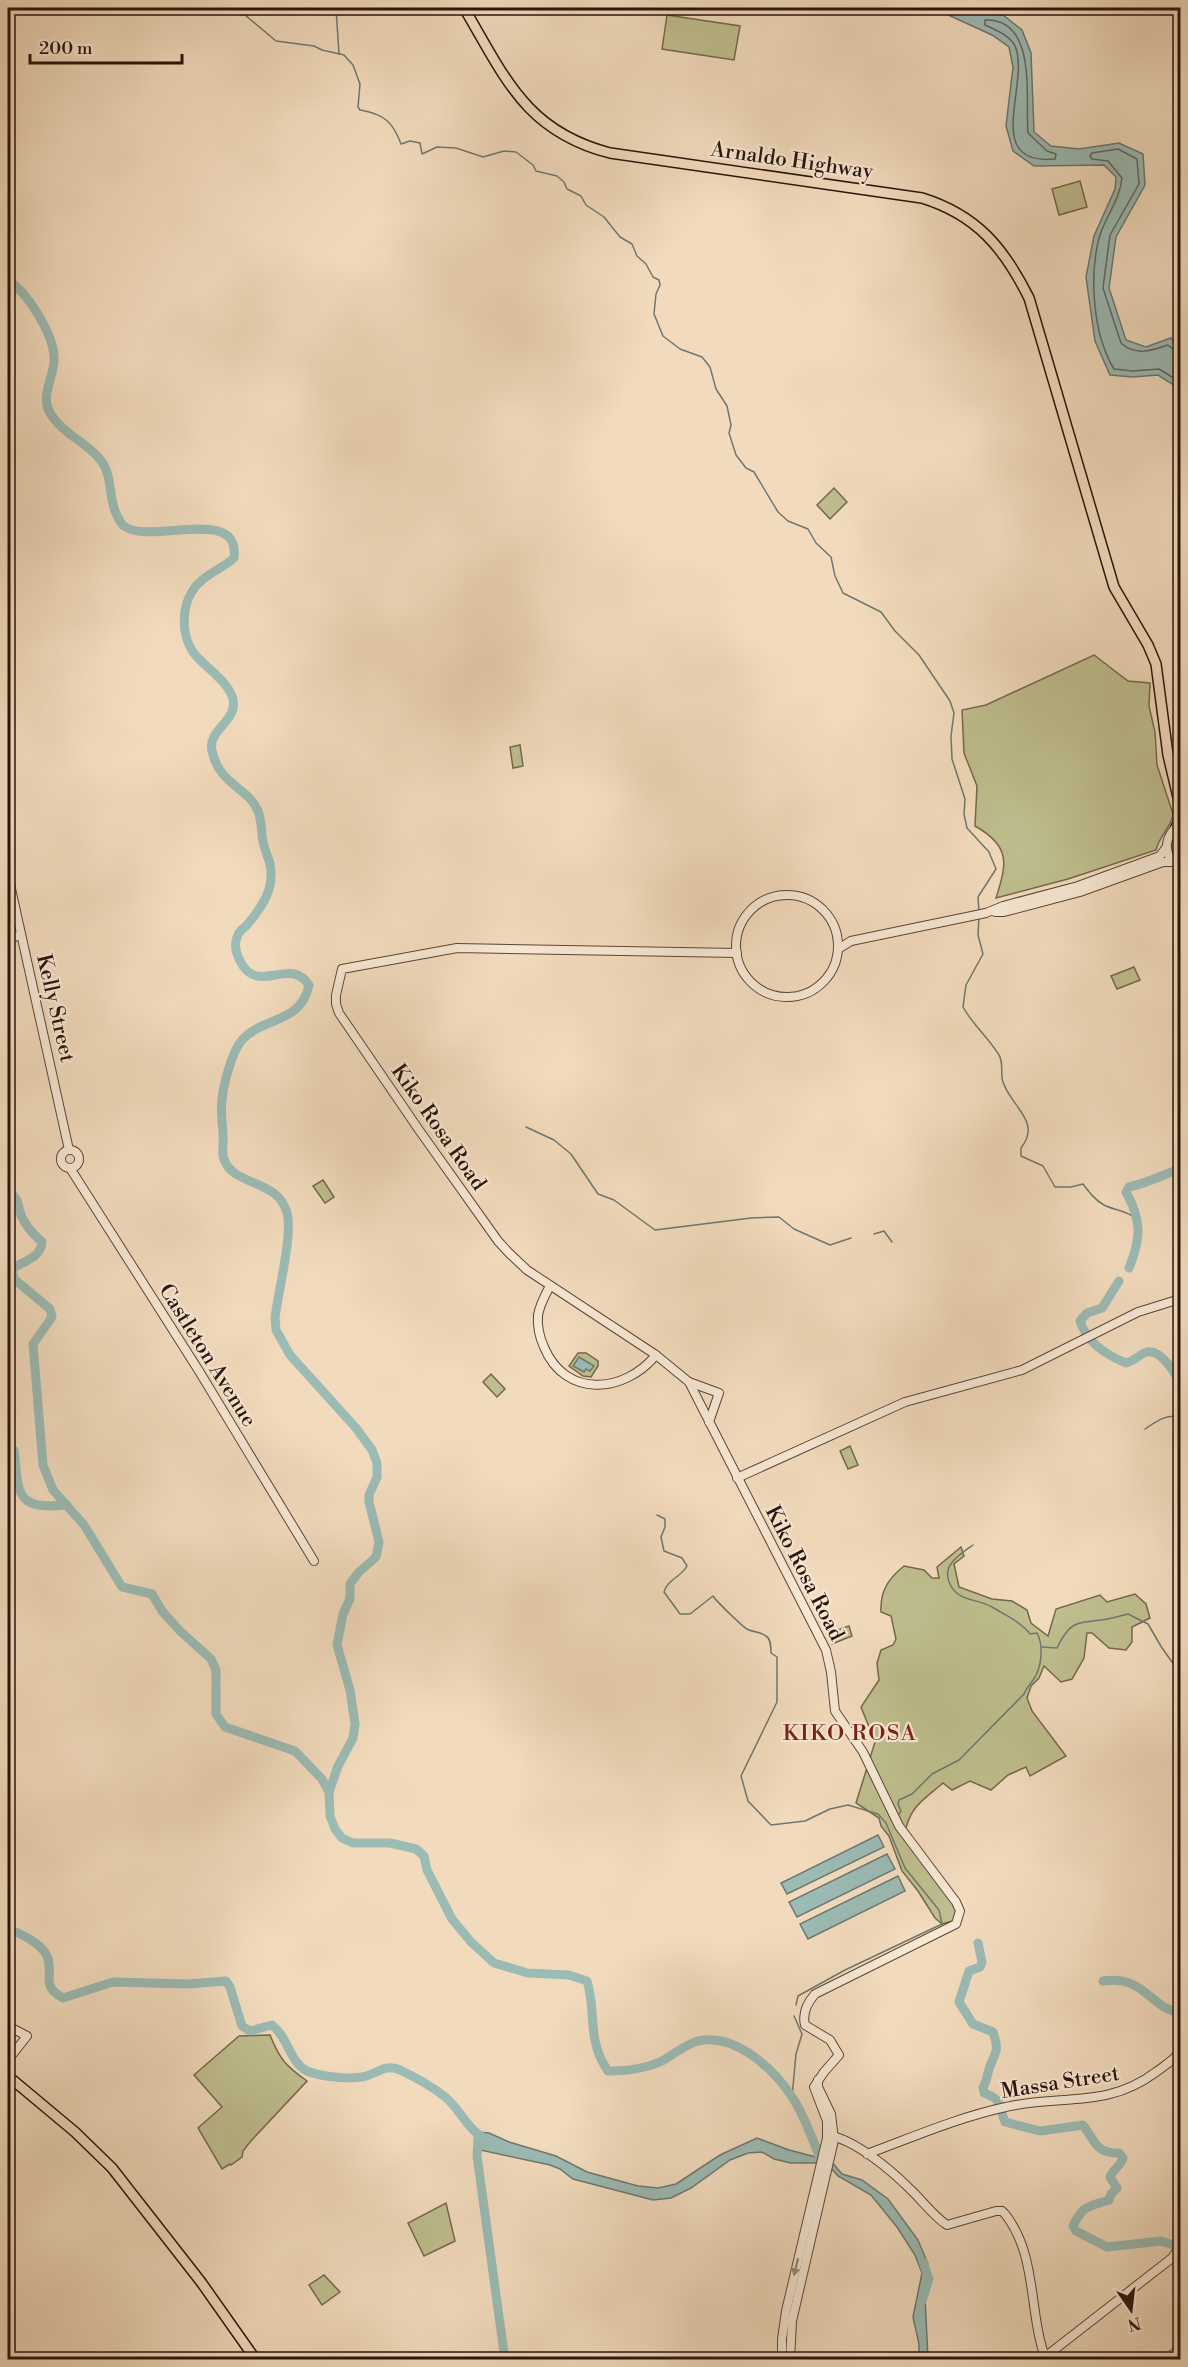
<svg xmlns="http://www.w3.org/2000/svg" width="1188" height="2367" font-family="'Libre Bodoni',serif">
<style>
.green{fill:#bfbe8e;stroke:#74684c;stroke-width:1.5}
.water{fill:#9bbbb5;stroke:#6d7871;stroke-width:1.5}
.lines{fill:none;stroke-linecap:round;stroke-linejoin:round}
.shore{stroke:#626760;stroke-width:1.5}
.stream{stroke:#6d7871;stroke-width:1.5}
.river{stroke:#9bbbb5;stroke-width:9}
.minor-casing{stroke:#5b4538;stroke-width:10}
.major-casing{stroke:#29130b;stroke-width:12}
.minor{stroke:#f7e8d4;stroke-width:8}
.major{stroke:#f2dbbd;stroke-width:9}
.oneway{fill:#9a887a}
.labels{text-anchor:middle;stroke-width:4.5;stroke-linejoin:round;paint-order:stroke}
.street-label{font-size:21px;fill:#29130b;stroke:#f7e8d4}
.neighbourhood-label{font-size:22px;letter-spacing:1.5px;fill:#7a1f14;stroke:#f7e8d4}
</style>
<rect width="100%" height="100%" fill="#f2dbbd"/>
<filter id="stains"><feTurbulence type="fractalNoise" baseFrequency=".00333" numOctaves="4"/><feColorMatrix values="0 0 0 0 .2 0 0 0 0 .09 0 0 0 0 .02 0 0 0 .5 -.17"/></filter>
<radialGradient id="worn" r=".72"><stop offset=".6" stop-color="#630" stop-opacity="0"/><stop offset="1" stop-color="#630" stop-opacity=".3"/></radialGradient>
<g class="green">
<polygon points="667,15 740,26 734,60 662,49"/>
<polygon points="1080,181 1087,207 1059,215 1052,189"/>
<polygon points="834,488 847,502 830,519 817,505"/>
<path d="M1094,655L1128,681L1150,683L1149,706L1155,732L1157,765L1173,814C1171,828 1159,836 1156,850L1068,879L996,898C1007,864 1011,846 975,826L977,786L964,753L962,710L986,705Z"/>
<polygon points="520,745 523,766 513,768 510,747"/>
<path d="M1180,832V861C1171,854 1168,847 1174,836Z"/>
<polygon points="1134,967 1140,980 1117,989 1111,976"/>
<polygon points="323,1180 334,1197 325,1203 313,1186"/>
<polygon points="578,1353 586,1353 598,1361 598,1366 591,1377 583,1376 569,1366"/>
<polygon points="491,1374 505,1389 497,1397 483,1382"/>
<polygon points="850,1446 858,1465 848,1469 840,1451"/>
<path d="M961,1547L964,1556L954,1564L959,1587L992,1599L1012,1601L1027,1610L1031,1623L1048,1636L1056,1609L1100,1595L1107,1602L1135,1594L1146,1604L1150,1618L1132,1627V1642L1126,1650L1109,1648L1092,1633H1087L1084,1658L1072,1679L1061,1682L1044,1666L1039,1678L1031,1686L1027,1698L1032,1711L1066,1756L1030,1776L1026,1767L1008,1775L991,1790L970,1781L952,1790L943,1783C921,1802 910,1806 904,1836L959,1908L956,1920L942,1924L935,1918L918,1891L902,1871L889,1836L881,1826L879,1818L856,1803L875,1742L861,1707L879,1680L877,1663L881,1650L893,1645L896,1639L891,1616L881,1612C880,1591 888,1579 904,1566L924,1570L932,1578H939L937,1567Z"/>
<polygon points="849,1626 852,1636 832,1644 829,1633"/>
<path d="M270,2035C280,2060 286,2066 307,2081L250,2142L243,2151L242,2157L231,2165L230,2164L222,2169L198,2128L222,2107L194,2075L239,2036Z"/>
<polygon points="446,2203 455,2241 424,2256 408,2223"/>
<polygon points="324,2275 340,2292 322,2305 309,2285"/>
</g>
<g class="water">
<polygon points="933,8 972,8 981,13 1003,15 1022,30 1031,53 1034,132 1051,146 1079,149 1119,143 1143,154 1145,185 1116,237 1109,288 1126,340 1146,347 1171,338 1180,349 1180,389 1158,375 1133,377 1110,375 1095,341 1086,277 1094,236 1115,189 1116,177 1104,165 1034,166 1013,151 1006,126 1013,67 1009,47 992,35"/>
<polygon points="579,1357 594,1366 590,1371 586,1369 584,1372 573,1366"/>
<polygon points="878,1835 884,1847 787,1894 781,1883"/>
<polygon points="887,1854 895,1869 797,1917 789,1902"/>
<polygon points="898,1876 905,1891 808,1939 800,1924"/>
<polygon points="478,2132 489,2133 509,2142 556,2156 587,2172 638,2186 658,2188 676,2184 720,2155 757,2138 789,2150 831,2161 842,2174 862,2180 888,2199 918,2240 928,2264 925,2297 928,2359 919,2359 919,2344 913,2317 922,2273 915,2255 897,2227 871,2195 838,2176 829,2166 820,2163 791,2163 774,2159 762,2152 748,2153 730,2160 691,2188 671,2198 653,2200 573,2179 560,2169 550,2165 480,2150"/>
</g>
<g class="lines">
<g class="shore">
<path d="M985,20C1038,18 1025,99 1028,133L1047,151L1056,154L1055,159C981,166 1031,83 1015,46C1011,36 994,29 985,25Z"/>
<path d="M1180,352L1175,351L1168,345C1151,351 1135,356 1121,343L1103,288L1110,235L1139,184L1137,159L1118,149L1092,153L1090,156L1092,159L1108,161L1122,178C1120,200 1105,217 1099,238C1089,278 1093,334 1114,369L1133,371L1159,369L1180,382"/>
</g>
<g class="stream">
<path d="M227,8L231,14L245,15L276,41L314,46L322,50L344,55L353,65L360,84L358,107L360,110C384,114 393,122 401,144L410,141L420,143L422,154L437,147L456,148L483,157L504,151L516,152L533,165L536,171L557,176L564,182L567,189L581,196L586,205L604,217L620,237L632,244L637,256L646,264L653,277L659,280L660,285L656,294L654,314L663,336L680,349L702,357L710,367L716,389L727,406L731,425L729,433L736,455L746,468L754,472L778,512L788,521L808,529L816,543L831,557L835,576L843,593L881,612L895,631L919,655L950,701L954,713L951,736L952,759L965,799L964,814L967,828L989,852L996,869L978,897L979,912"/>
<polyline points="336,8 339,54"/>
<path d="M979,916L978,935L983,954L966,985L963,1007C972,1024 989,1038 999,1055C1004,1063 1000,1074 1003,1082C1011,1107 1042,1121 1021,1148V1156L1043,1166L1055,1187H1071L1083,1184C1089,1192 1095,1200 1104,1205C1116,1211 1126,1210 1136,1219"/>
<polyline points="526,1127 554,1140 571,1154 598,1194 614,1200 655,1230 751,1218 779,1217 794,1229 830,1245 851,1238"/>
<polyline points="874,1234 884,1231 892,1242"/>
<path d="M1145,1429C1157,1421 1166,1414 1180,1417"/>
<path d="M657,1515L665,1519V1527L661,1537L664,1551L682,1558L687,1566C681,1577 667,1580 664,1592L680,1614H690L713,1596C716,1601 743,1627 747,1629C752,1632 761,1632 766,1636C771,1639 771,1647 771,1653L777,1657V1702L741,1776L748,1801L771,1825L805,1821L830,1809L848,1805L878,1814L886,1823L905,1868L939,1910L942,1924L845,1970L798,1996L796,2005"/>
<path d="M1042,1647L1057,1648C1069,1623 1074,1623 1101,1620C1110,1619 1119,1616 1128,1614L1148,1624L1162,1648L1180,1673"/>
<path d="M899,1814L901,1811L898,1804L899,1800L912,1794L932,1774L959,1760L1024,1694C1027,1686 1034,1681 1037,1673C1042,1661 1043,1644 1037,1633L1030,1634C1021,1622 1005,1615 992,1607C976,1598 957,1602 949,1582C947,1576 947,1569 951,1564C955,1557 966,1550 973,1545"/>
<polyline points="792,2097 796,2054 802,2034 794,2016"/>
</g>
<g class="river">
<path d="M8,280C28,293 55,336 54,360C54,377 40,396 50,413C61,432 83,441 97,456C113,472 108,492 115,511C117,516 120,523 124,526C150,546 240,504 234,558C224,567 211,572 201,581C179,600 179,640 199,659C210,670 226,681 232,696C241,721 207,728 212,751C219,785 249,788 258,811C262,820 261,832 263,842C265,850 268,857 270,864C275,889 262,907 247,925C244,928 239,931 238,935C233,944 236,953 240,961C258,997 289,955 309,985C301,1024 264,1016 242,1040C232,1051 223,1086 222,1100C220,1113 223,1124 223,1137C224,1144 221,1152 224,1159C233,1187 278,1178 287,1213C293,1234 278,1293 275,1317L276,1330L290,1355L356,1428L372,1450L377,1463V1477L369,1495V1502L379,1542L376,1557L358,1573L350,1584V1599L343,1614L337,1645L350,1690L355,1724L353,1738L338,1766L329,1792L330,1816L335,1829L342,1838L353,1843H390L416,1849L424,1856L427,1870L452,1919L471,1942L494,1963L528,1973L569,1975L587,1981C597,2013 586,2039 608,2071C626,2071 645,2069 662,2061C673,2055 686,2044 698,2041C735,2033 773,2068 792,2097C805,2116 812,2139 821,2160"/>
<path d="M8,1190C19,1200 17,1201 21,1215C25,1225 34,1235 42,1242C41,1258 23,1261 12,1269L14,1279L50,1309L52,1317L33,1344L43,1465L53,1490L84,1525L122,1587L152,1594L162,1611L180,1631L211,1659L216,1670V1714L225,1727L295,1751L322,1779L329,1792"/>
<path d="M1129,1268C1141,1238 1142,1221 1126,1192L1129,1187C1148,1183 1162,1175 1180,1169"/>
<path d="M1119,1281L1102,1308L1087,1313L1080,1321C1087,1343 1106,1355 1126,1363C1134,1361 1140,1354 1147,1352C1161,1349 1175,1373 1180,1383"/>
<path d="M8,1446L14,1450C19,1495 15,1510 67,1505"/>
<path d="M8,1929C20,1933 41,1943 47,1956C55,1975 39,1985 63,1998L113,1982L188,1984L226,1981L230,1987L242,2026L250,2031L272,2025C289,2038 289,2062 307,2071C321,2077 352,2080 366,2076C380,2072 385,2064 400,2070C415,2077 431,2086 444,2096C461,2109 468,2133 489,2140"/>
<path d="M978,1943L982,1962L980,1967L969,1971L959,2002L973,2024L993,2032C1000,2053 995,2051 989,2069C987,2076 987,2081 983,2087L984,2093C1004,2100 998,2106 1005,2122L1040,2131L1083,2125C1096,2142 1095,2153 1119,2153L1123,2158C1121,2166 1113,2169 1110,2177L1117,2188L1111,2194L1109,2200C1088,2207 1083,2205 1073,2226L1076,2231L1107,2247L1161,2241L1180,2247"/>
<path d="M1103,1981C1145,1974 1152,2011 1180,2012"/>
<polyline points="478,2136 477,2156 505,2360"/>
<polyline points="922,2301 929,2279 923,2262"/>
</g>
<g class="minor-casing">
<g id="minor">
<path d="M1176,862L1170,858C1164,847 1167,836 1176,827H1180"/>
<polyline points="8,875 69,1150"/>
<circle cx="787" cy="946" r="51"/>
<polyline points="995,912 1004,912 1080,892 1163,862 1177,862"/>
<polyline points="8,939 21,935"/>
<polyline points="838,949 851,941 986,913 1003,906 1078,886 1160,856 1166,848"/>
<path d="M737,953L457,948L342,969L336,995V1004L339,1013L419,1130L498,1241L510,1254L527,1270L656,1355L689,1382L826,1650L831,1672L835,1711L863,1752L899,1826L956,1902L960,1911L956,1924L815,1994C808,2002 802,2013 805,2025L830,2040L839,2055L824,2072L814,2087L827,2121V2138L786,2311L782,2339V2360"/>
<circle cx="70" cy="1159" r="9"/>
<polyline points="70,1168 199,1371 314,1561"/>
<path d="M550,1286C545,1295 540,1304 538,1315C537,1327 539,1336 544,1347C565,1398 624,1394 656,1355"/>
<polyline points="689,1382 719,1393 709,1422"/>
<polyline points="737,1478 905,1402 1022,1370 1138,1312 1180,1299"/>
<polyline points="8,2026 27,2036 8,2060"/>
<path d="M828,2135C855,2140 890,2169 910,2189C922,2200 933,2216 947,2225L996,2211H1002L1005,2214C1038,2256 1028,2312 1046,2360"/>
<path d="M867,2154C913,2137 959,2117 1006,2107C1061,2094 1107,2109 1156,2072C1164,2066 1174,2060 1180,2052"/>
<polyline points="1045,2357 1172,2258 1180,2246"/>
<polyline points="790,2360 792,2321 834,2140 831,2114 818,2087 818,2080"/>
<polyline points="1166,2360 1180,2348"/>
</g>
</g>
<g class="major-casing">
<g id="major">
<path d="M464,8C505,77 525,131 610,153L922,198C977,215 1004,248 1029,298L1114,587L1148,645L1156,664L1168,755L1180,806"/>
<polyline points="1176,827 1180,819"/>
<polyline points="8,2076 75,2132 112,2168 201,2282 256,2360"/>
</g>
</g>
<use href="#minor" class="minor"/>
<use href="#major" class="major"/>
</g>
<defs><path id="oneway-solid" d="M-6-.8H1V-3.2L6.5 0L1 3.2V.8H-6Z" transform="scale(1.5)"/></defs>
<use class="oneway" href="#oneway-solid" transform="translate(796 2267) rotate(103)"/>
<g class="labels">
<g class="street-label">
<text transform="translate(792 160) rotate(8)" y="7">Arnaldo Highway</text>
<text transform="translate(56 1008) rotate(77)" y="7">Kelly Street</text>
<text transform="translate(439 1127) rotate(55)" y="7">Kiko Rosa Road</text>
<text transform="translate(208 1355) rotate(58)" y="7">Castleton Avenue</text>
<text transform="translate(805 1573) rotate(63)" y="7">Kiko Rosa Road</text>
<text transform="translate(1060 2082) rotate(-9)" y="7">Massa Street</text>
</g>
<g class="neighbourhood-label">
<text x="850" y="1740">KIKO ROSA</text>
</g>
</g>
<rect width="1188" height="2367" fill="none" stroke="#f2dbbd" stroke-width="30"/>
<rect x="9" y="9" width="1170" height="2349" fill="none" stroke="#29130b" stroke-width="3"/>
<rect x="15" y="15" width="1158" height="2337" fill="none" stroke="#29130b" stroke-width="1.5"/>
<g transform="translate(1131 2310) rotate(166)" stroke="#f7e8d4" stroke-width="4.5" paint-order="stroke">
<path d="M0-4.5L10 22L0 15L-10 22Z" fill="#29130b"/>
<text y="-9" font-size="16" font-weight="bold" text-anchor="middle" fill="#29130b">N</text>
</g>
<path d="M30 54v9h152v-9" fill="none" stroke="#29130b" stroke-width="3"/>
<text x="39" y="54" font-size="18" fill="#29130b" stroke="#f7e8d4" stroke-width="4.5" paint-order="stroke">200 m</text>
<rect width="100%" height="100%" filter="url(#stains)"/>
<rect width="100%" height="100%" fill="url(#worn)"/>
</svg>
